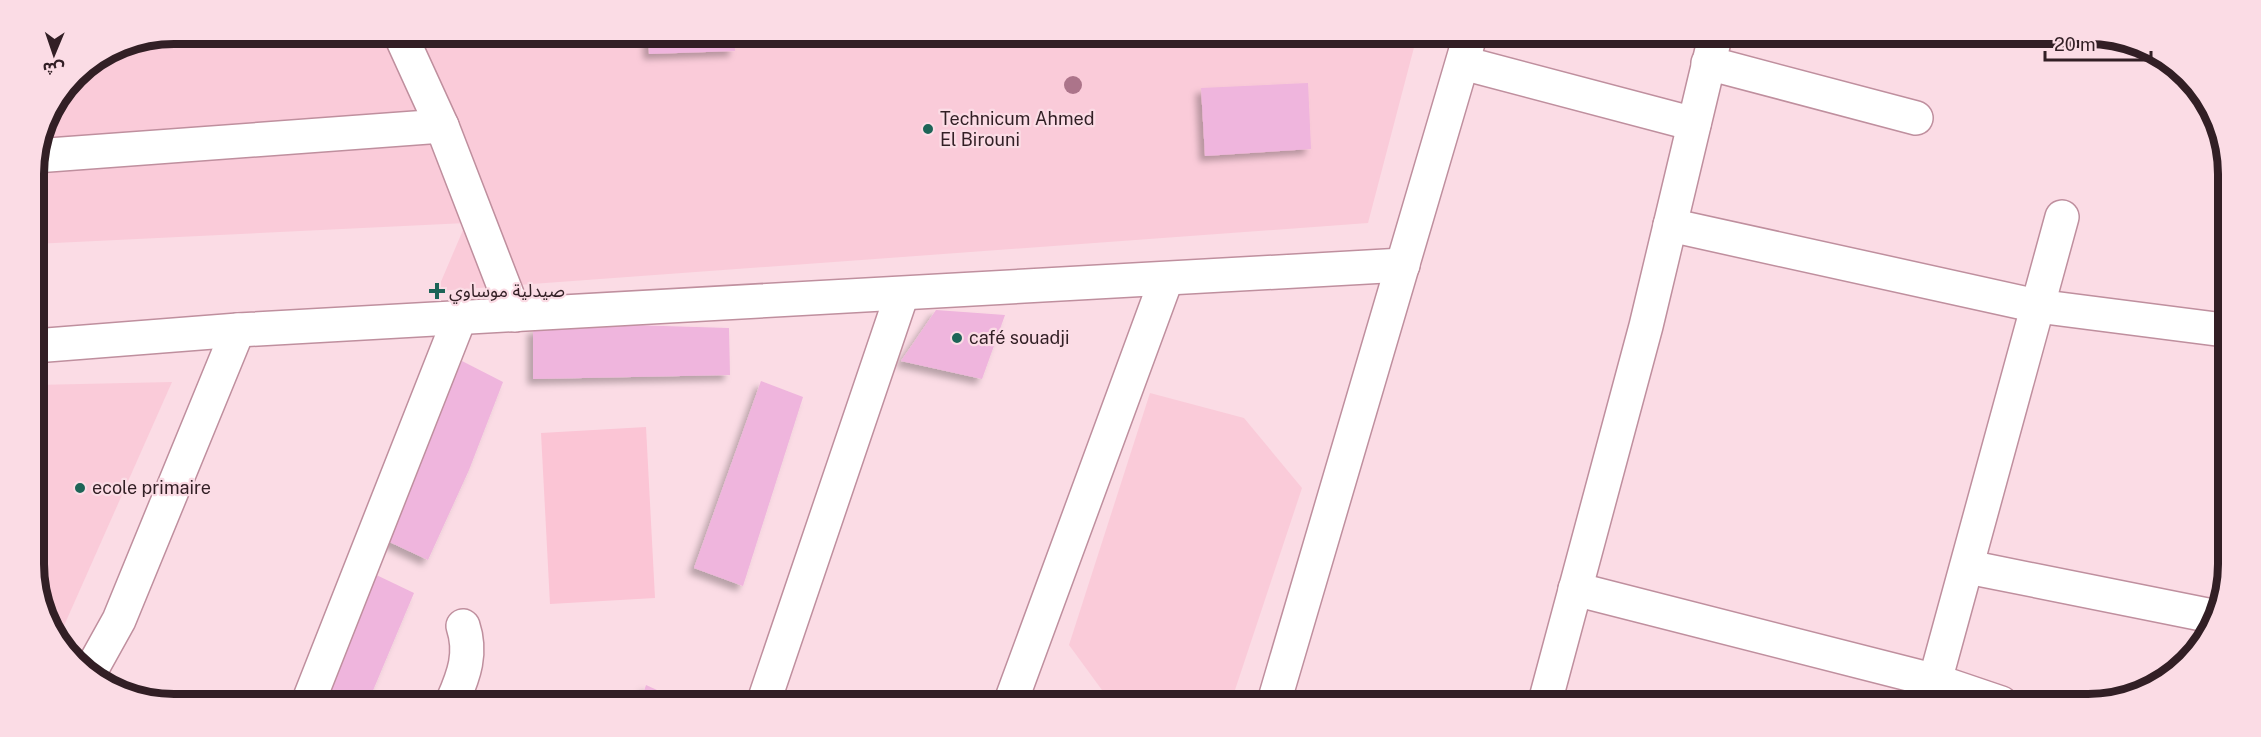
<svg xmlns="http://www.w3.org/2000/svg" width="2261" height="737" font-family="'Public Sans','Noto Sans Arabic',sans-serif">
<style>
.built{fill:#facbd9}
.green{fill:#fbc5d5}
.building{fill:#efb5dd;filter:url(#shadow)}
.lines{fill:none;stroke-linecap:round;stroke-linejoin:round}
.minor-casing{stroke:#bf8f9e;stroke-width:36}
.minor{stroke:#fff;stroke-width:33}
.tree{fill:#ac748a}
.poi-dot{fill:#1d6457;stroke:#fbdce5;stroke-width:2}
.labels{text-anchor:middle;stroke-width:4.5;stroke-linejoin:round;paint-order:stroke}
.poi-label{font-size:18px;fill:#321f25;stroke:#fbdce5;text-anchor:start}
.rim{fill:none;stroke:#321f25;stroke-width:8}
</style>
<defs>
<filter id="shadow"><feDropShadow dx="-5.5" dy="5.5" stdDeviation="3" flood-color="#0004"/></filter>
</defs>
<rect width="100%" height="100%" fill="#fbdce5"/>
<g class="built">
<polygon points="173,33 1417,36 1368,223 437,291 466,223 34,244 33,165 44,119 74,74 120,44"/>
<polygon points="172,382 63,628 54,628 36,591 35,385"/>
<polygon points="1150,393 1244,418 1302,488 1231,702 1110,701 1069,645"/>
</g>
<polygon class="green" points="646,427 655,598 550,604 541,433"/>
<g class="building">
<polygon points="648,34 734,34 735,51 649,54"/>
<polygon points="1308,83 1311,149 1205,156 1201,88"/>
<polygon points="936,310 1005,315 982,379 901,361"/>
<polygon points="630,325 729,328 730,375 533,379 533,328"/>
<polygon points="462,361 503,382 469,470 428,560 383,539"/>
<polygon points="761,381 803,397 743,586 694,568"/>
<polygon points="368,571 414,593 369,700 314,700"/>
<polygon points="646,685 679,700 641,700"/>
</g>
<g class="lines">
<g class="minor-casing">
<g id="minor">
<polyline points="400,34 442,126 515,315"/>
<polyline points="1463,63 1694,124"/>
<polyline points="1708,63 1916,118"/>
<polyline points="35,156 442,126"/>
<polyline points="1670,225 2037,306 2224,330"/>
<polyline points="34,346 238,330 1403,265"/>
<polyline points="1968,567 2212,616"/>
<polyline points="1575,589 1936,681 2001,703"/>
<polyline points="88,669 94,665 119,620 238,330"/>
<polyline points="309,700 460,317"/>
<path d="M453,700C464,675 472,653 463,626"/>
<polyline points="764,701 902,294"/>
<polyline points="1011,701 1166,280"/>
<polyline points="1274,702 1470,36"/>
<polyline points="1545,702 1646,326 1715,37"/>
<polyline points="1929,703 2062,217"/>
</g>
</g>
<use href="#minor" class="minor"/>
</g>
<circle class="tree" cx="1073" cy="85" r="9"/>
<g class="poi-dot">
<circle cx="928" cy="129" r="6"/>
<path d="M434 282h6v6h6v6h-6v6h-6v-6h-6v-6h6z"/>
<circle cx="957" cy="338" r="6"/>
<circle cx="80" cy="488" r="6"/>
</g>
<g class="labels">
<g class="poi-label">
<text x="940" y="125">Technicum Ahmed<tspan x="940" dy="21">El Birouni</tspan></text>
<text x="449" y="297">صيدلية موساوي</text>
<text x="969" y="344">café souadji</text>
<text x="92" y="494">ecole primaire</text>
</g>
</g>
<path d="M0 0H2261V737H0ZM174 44H2088A130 130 0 0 1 2218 174V564A130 130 0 0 1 2088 694H174A130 130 0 0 1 44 564V174A130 130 0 0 1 174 44Z" fill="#fbdce5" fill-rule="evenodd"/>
<path class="rim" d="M174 44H2088A130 130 0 0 1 2218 174V564A130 130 0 0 1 2088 694H174A130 130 0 0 1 44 564V174A130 130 0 0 1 174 44Z"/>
<g transform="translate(54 54) rotate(182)" stroke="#fbdce5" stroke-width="4.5" paint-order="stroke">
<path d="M0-4.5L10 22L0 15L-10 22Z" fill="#321f25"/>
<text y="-9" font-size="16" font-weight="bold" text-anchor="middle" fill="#321f25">ش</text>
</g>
<path d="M2045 51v9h106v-9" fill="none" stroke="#321f25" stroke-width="3"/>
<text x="2054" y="51" font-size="18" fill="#321f25" stroke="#fbdce5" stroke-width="4.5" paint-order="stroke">20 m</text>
</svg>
